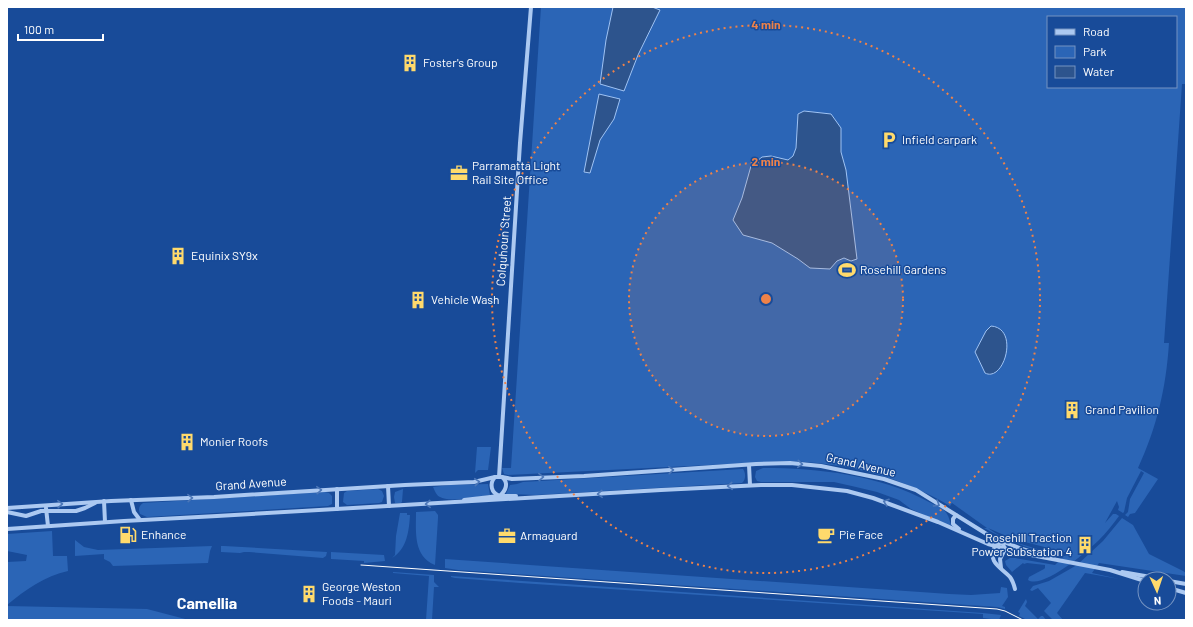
<svg xmlns="http://www.w3.org/2000/svg" width="1193" height="627" font-family="Barlow,sans-serif">
<style>
.green{fill:#2b65b6;fill-rule:evenodd}
.water{fill:#2d548d;stroke:#9fc3f4}
.lines{fill:none;stroke-linecap:round;stroke-linejoin:round}
.street{stroke:#acc9f1;stroke-width:4}
.tram{stroke:#fff;stroke-width:1}
.oneway{stroke:#4c77b8}
.ring{fill:none;stroke:#ee8249;stroke-width:2;stroke-dasharray:2 4}
.labels{text-anchor:middle;stroke-width:3;stroke-linejoin:round;paint-order:stroke}
.poi-label{font-size:12px;fill:#fff;stroke:#184b99;text-anchor:start}
.street-label{font-size:12px;fill:#fff;stroke:#184b99}
.district-label{font-size:16px;font-weight:bold;fill:#fff;stroke:#184b99}
.centre{fill:#ee8249;stroke:#184b99;stroke-width:2}
.ring-label{font-size:12px;text-anchor:middle;font-weight:bold;fill:#ee8249;stroke:#184b99;stroke-width:3;stroke-linejoin:round;paint-order:stroke}
</style>
<rect width="100%" height="100%" fill="#184b99"/>
<g class="green">
<path d="M541,7H1186V84H1182L1164,343H1169C1166,388 1157,427 1138,468L1158,479L1135,513L1130,514L1128,517L1125,515L1128,512L1130,499L1144,473L1141,471L1127,498L1124,512L1123,513L1118,510L1119,507L1117,501L1105,523L1113,514H1116L1119,516C1113,524 1106,533 1099,540C1088,551 1042,590 1028,580L1029,577L1044,569L1045,568V565L1027,563L1024,564L1023,563L1012,572L1006,565L1005,561L1010,558H1015L1055,565L1063,557C1035,551 1009,542 984,528H987L952,503L950,506C900,476 846,463 787,461L508,475L504,474L502,468H511ZM1048,17H1176V87H1048ZM988,528L1013,539L1068,553L1065,556C1044,551 1003,541 988,528Z"/>
<polygon points="477,447 491,447 488,470 478,470 475,473"/>
<path d="M763,468C819,468 880,475 929,502C935,505 944,508 947,514C949,517 950,522 951,525L949,526L911,509L899,500L877,492L856,487L834,482H761L757,481L755,477L756,471Z"/>
<path d="M743,469C746,473 746,480 742,483L536,495L506,494L510,485L517,484L523,482Z"/>
<path d="M488,484L490,495C479,496 449,503 440,497C436,495 435,491 433,487L450,485Z"/>
<polygon points="378,489 382,491 384,496 382,502 379,503 347,505 343,502 344,493 347,491"/>
<polygon points="403,489 402,502 401,503 395,503 394,497 395,492"/>
<path d="M325,492L329,493L332,496V504L328,506L147,517L140,514C138,509 139,506 143,503Z"/>
<path d="M435,511L438,515V518L435,565C413,556 416,532 416,512Z"/>
<path d="M400,513H407V515H410C409,531 407,549 392,558L395,555L396,536Z"/>
<polygon points="1122,518 1133,525 1149,554 1183,571 1186,573 1186,576 1099,563 1092,573 1119,579 1085,573 1057,613 1063,620 1053,620 1044,611 1051,603 1038,588 1032,591 1030,590 1033,586 1049,581 1077,565 1103,541"/>
<path d="M52,531L53,556H67L68,571C45,576 25,590 7,605V562L26,561L27,555L7,551V534Z"/>
<polygon points="75,540 84,547 98,550 212,546 210,551 208,563 113,566 110,562 104,559 104,554 75,556"/>
<polygon points="221,546 224,546 327,552 326,556 323,558 249,552 244,552 240,553 221,552"/>
<polygon points="331,552 384,555 385,561 364,563 364,561 331,559"/>
<polygon points="445,559 949,594 971,595 1000,593 1001,587 1007,588 1008,597 1002,606 1005,607 1005,609 997,607 458,570 445,568"/>
<polygon points="393,572 434,575 434,582 439,587 434,587 432,620 426,620 429,576 393,573"/>
<polygon points="451,576 983,613 1001,615 999,620 983,618 983,614 520,583 455,578 451,577"/>
<polygon points="1026,599 1027,602 1025,606 1038,619 1041,616 1043,616 1046,620 1027,620 1019,616 1020,613 1018,612"/>
<polygon points="7,606 147,609 189,620 7,620"/>
</g>
<g class="water">
<polygon points="613,7 652,7 660,10 638,55 624,91 600,84 606,40"/>
<polygon points="599,94 620,99 614,119 600,140 590,173 584,172"/>
<polygon points="804,111 831,114 841,128 841,152 846,170 857,259 851,261 844,258 837,261 830,269 810,268 798,259 772,243 743,235 733,220 742,198 751,166 762,157 771,156 788,160 793,156 796,148 798,114"/>
<path d="M991,326C1020,328 1004,383 985,373L975,352L986,331Z"/>
</g>
<g class="lines">
<g class="street">
<polyline points="749,465 750,485"/>
<path d="M495,477H502C509,483 506,490 500,496C491,493 489,484 495,477Z"/>
<polyline points="499,477 520,143 531,7"/>
<polyline points="502,477 512,479 584,476 756,464 790,463 821,466 884,479 916,490 993,538 1022,549 1046,556"/>
<polyline points="388,486 389,506"/>
<polyline points="500,496 516,496"/>
<polyline points="131,500 134,512 140,520"/>
<polyline points="464,500 499,496"/>
<polyline points="104,501 105,522"/>
<polyline points="7,508 111,501 214,497 405,485 474,482 495,477"/>
<polyline points="46,508 48,526"/>
<polyline points="337,509 337,489"/>
<polyline points="7,512 26,516 41,511 76,511 85,508 95,503"/>
<polyline points="956,515 953,519 953,524 959,529"/>
<polyline points="7,529 124,521 217,516 661,490 761,485 792,485 847,491 873,498 938,522 988,544 1026,554 1110,570 1145,581"/>
<path d="M995,546C987,563 1001,567 1010,577C1013,581 1014,585 1015,589"/>
<polyline points="995,546 1002,542 1005,549 1000,559 1001,568"/>
<polyline points="1122,572 1162,579"/>
<polyline points="1169,581 1186,584"/>
<polyline points="1169,588 1186,593"/>
</g>
<polyline class="tram" points="361,565 997,609 1005,611 1023,620"/>
</g>
<defs><path id="oneway-chevron" d="M-2-3.5L2.5 0L-2 3.5" fill="none" stroke-width="1.6" stroke-linecap="round" stroke-linejoin="round"/></defs>
<g class="oneway">
<use href="#oneway-chevron" transform="translate(800 464) rotate(5)"/>
<use href="#oneway-chevron" transform="translate(671 470) rotate(-4)"/>
<use href="#oneway-chevron" transform="translate(541 477) rotate(-2)"/>
<use href="#oneway-chevron" transform="translate(477 482) rotate(-5)"/>
<use href="#oneway-chevron" transform="translate(730 486) rotate(177)"/>
<use href="#oneway-chevron" transform="translate(319 490) rotate(-4)"/>
<use href="#oneway-chevron" transform="translate(600 494) rotate(177)"/>
<use href="#oneway-chevron" transform="translate(190 498) rotate(-2)"/>
<use href="#oneway-chevron" transform="translate(886 502) rotate(-161)"/>
<use href="#oneway-chevron" transform="translate(60 504) rotate(-4)"/>
<use href="#oneway-chevron" transform="translate(428 504) rotate(177)"/>
<use href="#oneway-chevron" transform="translate(937 504) rotate(31)"/>
</g>
<circle cx="766" cy="299" r="137" fill="#ee8249" fill-opacity=".12"/>
<g class="ring">
<circle cx="766" cy="299" r="137"/>
<circle cx="766" cy="299" r="274"/>
</g>
<defs>
<g id="building-bare" transform="scale(1.38)"><path d="M-4-6H4V6H1V3H-1V6H-4ZM-2.5-4.3h1.7v1.8h-1.7ZM.8-4.3h1.7v1.8H.8ZM-2.5-1h1.7V.8h-1.7ZM.8-1h1.7V.8H.8Z" fill="#ffda6c" stroke="#184b99" stroke-width="2.5" paint-order="stroke"/></g>
<g id="parking-bare" transform="scale(1.38)"><path d="M-3.5-5.5H1a3.5 3.5 0 0 1 0 7H-1V5.5H-3.5ZM-1-3.4V-.6H.8a1.4 1.4 0 0 0 0-2.8Z" fill="#ffda6c" stroke="#184b99" stroke-width="2.5" paint-order="stroke"/></g>
<g id="office-bare" transform="scale(1.38)"><path d="M-6-3h4V-5.5h4V-3h4V5H-6ZM-1-4.5V-3h2v-1.5ZM-6 0V1H6V0Z" fill="#ffda6c" stroke="#184b99" stroke-width="2.5" paint-order="stroke"/></g>
<g id="stadium-bare" transform="scale(1.38)"><path d="M0-5a6.5 5 0 1 0 0 10a6.5 5 0 1 0 0-10ZM-3.5-1.8h7v3.6h-7Z" fill="#ffda6c" stroke="#184b99" stroke-width="2.5" paint-order="stroke"/></g>
<g id="fuel-bare" transform="scale(1.38)"><path d="M-5.5-6h7V0h2V4h1.3V-2.5L3-4.5l.8-.8L6-3V5H2.5V1h-1V6h-7ZM-4.2-4.7v3.2H.2V-4.7Z" fill="#ffda6c" stroke="#184b99" stroke-width="2.5" paint-order="stroke"/></g>
<g id="cafe-bare" transform="scale(1.38)"><path d="M-5.5-4.5H6V0H3Q3 3.5 0 3.5H-2.5Q-5.5 3.5-5.5 0ZM3-3.2v2h1.7v-2ZM-6 4.5H4V6H-6Z" fill="#ffda6c" stroke="#184b99" stroke-width="2.5" paint-order="stroke"/></g>
</defs>
<g fill-rule="evenodd">
<use href="#building-bare" x="410" y="63"/>
<use href="#parking-bare" x="889" y="140"/>
<use href="#office-bare" x="459" y="173"/>
<use href="#building-bare" x="178" y="256"/>
<use href="#stadium-bare" x="847" y="270"/>
<use href="#building-bare" x="418" y="300"/>
<use href="#building-bare" x="1072" y="410"/>
<use href="#building-bare" x="187" y="442"/>
<use href="#fuel-bare" x="128" y="535"/>
<use href="#cafe-bare" x="826" y="535"/>
<use href="#office-bare" x="507" y="536"/>
<use href="#building-bare" x="1085" y="545"/>
<use href="#building-bare" x="309" y="594"/>
</g>
<g class="labels">
<g class="poi-label">
<text x="423" y="67">Foster's Group</text>
<text x="902" y="144">Infield carpark</text>
<text x="472" y="170">Parramatta Light<tspan x="472" dy="14">Rail Site Office</tspan></text>
<text x="191" y="260">Equinix SY9x</text>
<text x="860" y="274">Rosehill Gardens</text>
<text x="431" y="304">Vehicle Wash</text>
<text x="1085" y="414">Grand Pavilion</text>
<text x="200" y="446">Monier Roofs</text>
<text x="141" y="539">Enhance</text>
<text x="839" y="539">Pie Face</text>
<text x="520" y="540">Armaguard</text>
<text x="1072" y="542" text-anchor="end">Rosehill Traction<tspan x="1072" dy="14">Power Substation 4</tspan></text>
<text x="322" y="591">George Weston<tspan x="322" dy="14">Foods - Mauri</tspan></text>
</g>
<g class="street-label">
<text transform="translate(504 241) rotate(-86)" y="4">Colquhoun Street</text>
<text transform="translate(861 465) rotate(13)" y="4">Grand Avenue</text>
<text transform="translate(251 484) rotate(-4)" y="4">Grand Avenue</text>
</g>
<g class="district-label">
<text x="207" y="609">Camellia</text>
</g>
</g>
<circle cx="766" cy="299" r="6" class="centre"/>
<g class="ring-label">
<text x="766" y="29">4 min</text>
<text x="766" y="166">2 min</text>
</g>
<rect width="1193" height="627" fill="none" stroke="#ffffff" stroke-width="16"/>
<rect x="1047" y="16" width="130" height="72" fill="#184b99" stroke="#7493c2"/>
<rect x="1055" y="29" width="20" height="6" fill="#acc9f1" stroke="#7493c2"/>
<text x="1083" y="36" font-size="12" fill="#ffffff">Road</text>
<rect x="1055" y="46" width="20" height="12" fill="#2b65b6" stroke="#7493c2"/>
<text x="1083" y="56" font-size="12" fill="#ffffff">Park</text>
<rect x="1055" y="66" width="20" height="12" fill="#2d548d" stroke="#7493c2"/>
<text x="1083" y="76" font-size="12" fill="#ffffff">Water</text>
<g transform="translate(1157 591) rotate(177)"><circle r="19" fill="#184b99" stroke="#7493c2"/>
<path d="M0-3L7 15L0 10L-7 15Z" fill="#ffda6c"/>
<text y="-6" font-size="11" font-weight="bold" text-anchor="middle" fill="#ffffff">N</text>
</g>
<path d="M18 34v6h85v-6" fill="none" stroke="#ffffff" stroke-width="2"/>
<text x="24" y="34" font-size="12" fill="#ffffff" stroke="#184b99" stroke-width="3" paint-order="stroke">100 m</text>
</svg>
